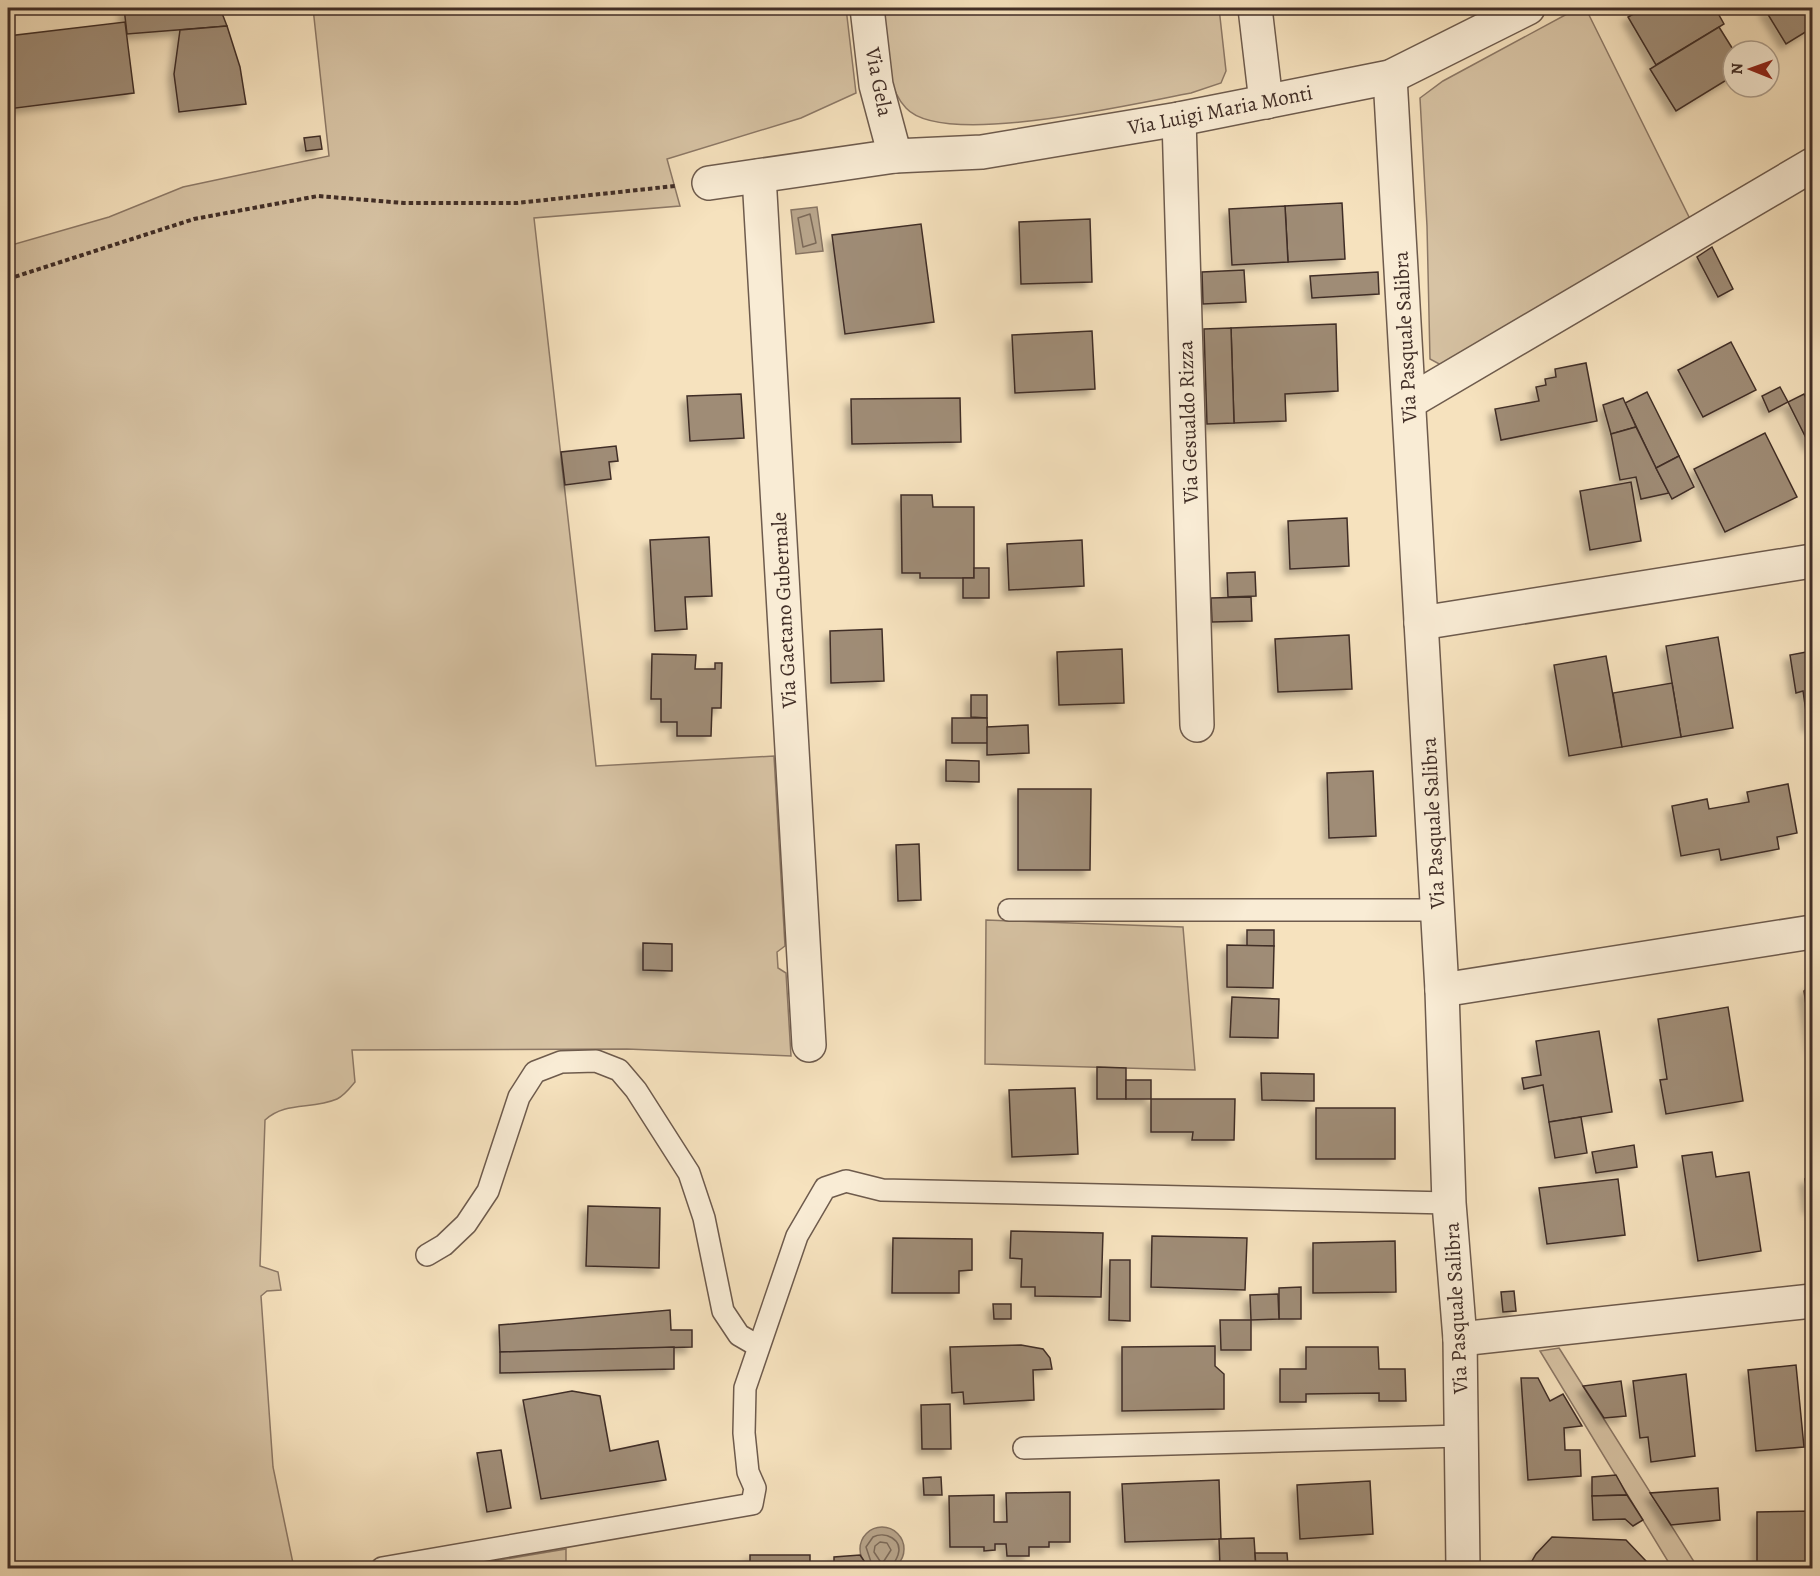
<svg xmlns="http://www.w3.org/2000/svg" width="1820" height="1576" font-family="Alegreya,serif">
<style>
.green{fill:#d7c3a4;stroke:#8c7866;stroke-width:1.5}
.water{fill:#b8a58b;stroke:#887563;stroke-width:1.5}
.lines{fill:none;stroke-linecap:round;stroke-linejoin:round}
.shore{stroke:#7c6a59;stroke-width:1.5}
.building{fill:#9f8c76;stroke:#412e27;stroke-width:1.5;filter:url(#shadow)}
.service-casing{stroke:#6e5b4d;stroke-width:24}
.minor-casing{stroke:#6e5b4d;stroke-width:36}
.tertiary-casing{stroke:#6e5b4d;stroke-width:36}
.path{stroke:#412e27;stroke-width:4;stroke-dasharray:4.5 3;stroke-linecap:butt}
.service{stroke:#f9ecd5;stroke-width:21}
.minor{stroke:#f9ecd5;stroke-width:33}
.tertiary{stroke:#f9ecd5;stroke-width:33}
.labels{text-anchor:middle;stroke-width:6;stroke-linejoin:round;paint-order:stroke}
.street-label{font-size:21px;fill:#412e27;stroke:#f9ecd5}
</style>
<defs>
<filter id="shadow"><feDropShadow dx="-5.5" dy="5.5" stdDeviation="3" flood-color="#0004"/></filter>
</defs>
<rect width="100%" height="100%" fill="#f6e2be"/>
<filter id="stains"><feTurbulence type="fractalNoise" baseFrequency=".00333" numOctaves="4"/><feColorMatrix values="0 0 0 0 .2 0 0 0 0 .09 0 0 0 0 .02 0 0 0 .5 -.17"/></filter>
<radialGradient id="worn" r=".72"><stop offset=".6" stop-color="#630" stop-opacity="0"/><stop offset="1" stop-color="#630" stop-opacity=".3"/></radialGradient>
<g class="green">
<path d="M313,8H846L856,93L801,118L667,159L680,206L534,218L596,766L774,756L785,946L777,952L778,968L786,973L791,1056L627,1049L352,1050L355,1082C350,1088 344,1096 337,1099C311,1110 286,1101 265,1120L260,1266L278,1272L281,1290L267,1291L261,1296L273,1467L294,1568H8V246L109,217L183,187L329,156Z"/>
<path d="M883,8H1219L1226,71L1221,83L1191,93C1137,103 943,149 906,108C883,84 887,39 883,8Z"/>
<polygon points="1587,11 1693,225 1441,365 1430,359 1427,226 1420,98 1443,81 1567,14"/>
<polygon points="986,920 1183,927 1195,1070 985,1064"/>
<polygon points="1559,1348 1698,1568 1672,1568 1540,1351"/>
<polygon points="566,1549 566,1568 452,1568"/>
</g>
<g class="water">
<polygon points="817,207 823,251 796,254 791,210"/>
<circle cx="882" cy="1549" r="22"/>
</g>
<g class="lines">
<g class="shore">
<polygon points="810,214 816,243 803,247 798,218"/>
<polygon points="880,1542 887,1543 891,1550 882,1564 874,1552 875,1546"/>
<path d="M873,1568L866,1547L873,1537C885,1531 903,1539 898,1555C896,1561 893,1563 892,1568"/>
</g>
</g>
<g class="building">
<polygon points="124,8 220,8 227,26 127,34"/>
<polygon points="1644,8 1715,8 1724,24 1656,65 1628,17"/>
<polygon points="1764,8 1812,8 1812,28 1786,44"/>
<polygon points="125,22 134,93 8,109 8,36"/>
<polygon points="227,26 240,67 246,104 179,112 174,74 180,30"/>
<polygon points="1719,27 1734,51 1733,76 1676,111 1650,69"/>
<polygon points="320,136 322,149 306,151 304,138"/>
<polygon points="1342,203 1345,259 1288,262 1285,206"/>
<polygon points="1285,206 1288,262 1232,265 1229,209"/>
<polygon points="1090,219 1092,282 1021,284 1019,222"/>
<polygon points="921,224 934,322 845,334 832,235"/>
<polygon points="1712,247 1733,289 1718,297 1697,257"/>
<polygon points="1244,270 1246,302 1203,304 1202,272"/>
<polygon points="1378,272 1379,294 1312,298 1310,276"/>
<polygon points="1336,324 1338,391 1285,394 1286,421 1234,423 1231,328"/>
<polygon points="1231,328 1234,423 1207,424 1204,329"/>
<polygon points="1092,331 1095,389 1015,393 1012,335"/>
<polygon points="1731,342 1756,390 1703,417 1678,370"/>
<polygon points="1586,363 1597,421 1501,440 1495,409 1539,401 1536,387 1546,385 1545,379 1556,377 1555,369"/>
<polygon points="1780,387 1788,402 1769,412 1762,396"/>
<polygon points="1647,392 1679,456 1656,468 1625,403"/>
<polygon points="741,394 744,438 690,441 687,396"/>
<polygon points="1804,394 1812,411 1812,445 1810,446 1788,402"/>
<polygon points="960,398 961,442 852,444 851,399"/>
<polygon points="1623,398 1636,427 1611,434 1603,405"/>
<polygon points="1636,427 1656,468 1669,493 1641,499 1636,477 1620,480 1611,434"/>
<polygon points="1765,433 1797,497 1725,532 1694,469"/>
<polygon points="616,446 618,461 609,462 611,479 565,485 561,452"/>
<polygon points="1679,456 1694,487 1672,499 1656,468"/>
<polygon points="1631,482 1641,541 1590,550 1580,491"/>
<polygon points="901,495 932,495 933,507 974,507 974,578 920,578 920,573 902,573"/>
<polygon points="1347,518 1349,566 1290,569 1288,521"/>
<polygon points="709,537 712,596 685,597 687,629 655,631 650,540"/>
<polygon points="1082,540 1084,586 1009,590 1007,544"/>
<polygon points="974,568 989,568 989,598 963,598 963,578 974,578"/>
<polygon points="1255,572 1256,596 1228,597 1227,573"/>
<polygon points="1251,597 1252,621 1212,622 1211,598"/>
<polygon points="882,629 884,681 831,683 830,631"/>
<polygon points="1349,635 1352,689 1278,692 1275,639"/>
<polygon points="1718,637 1733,728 1681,737 1666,646"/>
<polygon points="1122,649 1124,703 1059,705 1057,652"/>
<polygon points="1812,651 1812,726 1808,726 1803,691 1796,693 1790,655"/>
<polygon points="652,654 696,655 695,669 715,669 715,663 722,663 721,708 712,708 711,736 677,736 677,722 661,722 661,699 651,699"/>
<polygon points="1606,656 1622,747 1569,756 1554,665"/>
<polygon points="1672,683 1681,737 1622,747 1613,693"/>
<polygon points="971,695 987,695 987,718 971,717"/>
<polygon points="952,718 987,718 988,743 952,743"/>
<polygon points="1028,725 1029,753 987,755 987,727"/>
<polygon points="946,760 979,761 979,782 946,781"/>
<polygon points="1373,771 1376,836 1329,838 1327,773"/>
<polygon points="1788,784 1797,833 1777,837 1779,849 1721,860 1719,849 1681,856 1672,806 1707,799 1709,809 1749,802 1747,792"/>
<polygon points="1018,789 1091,789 1090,870 1018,870"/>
<polygon points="919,844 921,900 898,901 896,845"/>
<rect x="1247" y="930" width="27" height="16"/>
<polygon points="643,943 672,944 672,971 643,970"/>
<polygon points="1227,945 1274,946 1273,988 1227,987"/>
<polygon points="1812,984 1812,1048 1804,991"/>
<polygon points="1232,997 1279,999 1278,1038 1230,1037"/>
<polygon points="1728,1007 1743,1101 1666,1114 1660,1080 1667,1079 1658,1019"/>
<polygon points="1599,1031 1612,1112 1549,1122 1543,1085 1524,1089 1522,1078 1541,1075 1536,1041"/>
<polygon points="1097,1067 1126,1068 1126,1099 1097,1099"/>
<polygon points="1261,1073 1314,1074 1314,1101 1262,1100"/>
<rect x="1126" y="1080" width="25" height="19"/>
<polygon points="1075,1088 1078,1154 1012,1157 1009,1090"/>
<polygon points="1151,1099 1235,1099 1234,1140 1192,1140 1193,1132 1151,1132"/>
<rect x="1316" y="1108" width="79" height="51"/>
<polygon points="1581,1117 1587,1153 1555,1158 1549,1122"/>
<polygon points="1634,1145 1637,1167 1596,1173 1592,1152"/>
<polygon points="1712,1152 1716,1177 1749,1172 1761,1251 1698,1261 1682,1156"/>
<polygon points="1812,1178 1812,1208 1809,1208 1805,1179"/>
<polygon points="1618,1179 1625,1235 1547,1244 1539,1188"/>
<polygon points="588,1206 660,1208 659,1268 586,1266"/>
<polygon points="1011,1231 1103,1233 1101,1297 1035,1296 1035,1287 1021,1287 1022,1259 1010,1258"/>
<polygon points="1152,1236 1247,1238 1245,1290 1151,1287"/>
<polygon points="893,1238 972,1239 972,1270 959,1271 959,1293 892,1293"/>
<polygon points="1395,1241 1396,1292 1313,1293 1313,1243"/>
<polygon points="1110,1260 1130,1260 1130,1321 1109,1320"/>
<polygon points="1301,1287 1301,1319 1279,1319 1279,1288"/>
<polygon points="1514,1291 1516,1311 1503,1312 1501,1292"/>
<polygon points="1278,1294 1279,1319 1251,1320 1250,1295"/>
<polygon points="993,1304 1011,1304 1011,1319 994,1319"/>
<polygon points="670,1310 671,1330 692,1330 692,1347 500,1352 499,1325"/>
<polygon points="1220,1320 1251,1320 1251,1350 1221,1350"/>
<polygon points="1021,1345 1043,1349 1050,1358 1052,1369 1033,1370 1034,1400 964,1404 963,1392 952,1393 950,1347"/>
<polygon points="1215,1346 1215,1366 1224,1374 1224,1409 1122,1411 1122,1347"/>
<polygon points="674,1347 674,1369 500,1373 500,1352"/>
<polygon points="1306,1347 1378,1347 1379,1369 1405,1369 1406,1401 1379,1401 1379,1393 1306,1394 1306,1402 1280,1402 1280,1369 1306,1369"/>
<polygon points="1796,1365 1804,1447 1756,1451 1748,1370"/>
<polygon points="1686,1374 1695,1456 1651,1462 1648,1437 1640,1438 1633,1381"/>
<polygon points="1521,1378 1538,1378 1550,1401 1563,1394 1582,1426 1564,1428 1565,1450 1580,1450 1581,1476 1528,1480"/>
<polygon points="1621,1381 1626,1416 1604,1418 1583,1386"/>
<polygon points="572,1391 600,1396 610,1451 658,1441 666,1480 541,1499 523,1400"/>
<polygon points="950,1404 951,1449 922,1449 921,1405"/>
<polygon points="501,1450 511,1508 487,1512 477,1453"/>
<polygon points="1616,1475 1627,1495 1592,1496 1592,1477"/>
<polygon points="941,1477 942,1495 924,1495 923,1478"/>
<polygon points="1219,1480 1221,1539 1125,1542 1122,1484"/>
<polygon points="1370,1481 1373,1534 1300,1539 1297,1485"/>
<polygon points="1718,1488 1720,1520 1671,1525 1650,1493"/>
<polygon points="1070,1492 1070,1542 1049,1542 1049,1547 1029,1547 1029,1556 1007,1556 1006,1544 995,1544 995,1550 984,1551 984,1547 950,1547 949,1496 994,1495 994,1522 1007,1522 1006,1493"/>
<polygon points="1627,1495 1643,1520 1633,1526 1625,1519 1593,1520 1592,1496"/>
<polygon points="1812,1511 1812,1568 1757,1568 1757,1512"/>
<polygon points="1552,1537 1626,1540 1646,1561 1645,1568 1528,1568 1536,1554"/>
<polygon points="1254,1538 1256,1568 1220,1567 1219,1539"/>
<polygon points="1255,1553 1287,1553 1288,1566 1256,1568"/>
<rect x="750" y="1555" width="60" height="13"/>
<polygon points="860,1555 869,1568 834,1568 834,1557"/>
</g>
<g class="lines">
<g class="service-casing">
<g id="service">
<polyline points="1009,910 1437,910"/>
<polyline points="427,1255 444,1245 466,1224 488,1191 519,1097 535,1072 561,1062 596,1061 619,1070 636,1090 689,1173 704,1218 723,1311 739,1335 758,1346"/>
<polyline points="1024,1448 1462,1436"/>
<polyline points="382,1568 752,1504 755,1488 748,1472 744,1433 745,1388 797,1236 825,1188 846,1181 882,1190 1449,1203"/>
</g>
</g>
<g class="minor-casing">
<g id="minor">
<polyline points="1255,8 1266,102"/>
<polyline points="1390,77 1442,990 1449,1203 1460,1339 1463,1568"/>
<polyline points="1179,119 1197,725"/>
<polyline points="759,176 809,1045"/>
<polyline points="709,183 895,156"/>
<polyline points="1409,402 1812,165"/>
<polyline points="1421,623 1812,561"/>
<polyline points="1442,990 1812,932"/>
<polyline points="1460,1339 1812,1301"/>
</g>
</g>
<g class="tertiary-casing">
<polyline id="tertiary" points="867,8 876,85 895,156 982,152 1179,119 1390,77 1528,8"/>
</g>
<polyline class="path" points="8,279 194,219 318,196 404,203 517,203 675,186"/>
<use href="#service" class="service"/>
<use href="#minor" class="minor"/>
<use href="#tertiary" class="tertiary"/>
</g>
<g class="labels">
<g class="street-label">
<text transform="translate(879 82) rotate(79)" y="7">Via Gela</text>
<text transform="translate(1220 110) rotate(-11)" y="7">Via Luigi Maria Monti</text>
<text transform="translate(1405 337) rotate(-93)" y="7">Via Pasquale Salibra</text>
<text transform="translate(1188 422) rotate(-92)" y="7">Via Gesualdo Rizza</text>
<text transform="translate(784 610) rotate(-93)" y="7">Via Gaetano Gubernale</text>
<text transform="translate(1433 823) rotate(-93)" y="7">Via Pasquale Salibra</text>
<text transform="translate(1456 1308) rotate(-93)" y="7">Via Pasquale Salibra</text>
</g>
</g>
<rect width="1820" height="1576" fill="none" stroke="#f6e2be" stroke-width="30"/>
<rect x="9" y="9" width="1802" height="1558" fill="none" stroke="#412e27" stroke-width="3"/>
<rect x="15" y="15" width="1790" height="1546" fill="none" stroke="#412e27" stroke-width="1.5"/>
<g transform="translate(1751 69) rotate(271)"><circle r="28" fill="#f9ecd5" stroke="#afa08f" stroke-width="1.5"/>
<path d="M0-4.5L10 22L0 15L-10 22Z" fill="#8f2418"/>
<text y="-9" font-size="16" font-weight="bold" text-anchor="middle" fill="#412e27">N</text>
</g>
<rect width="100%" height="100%" filter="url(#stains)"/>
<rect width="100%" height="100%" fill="url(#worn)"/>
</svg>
